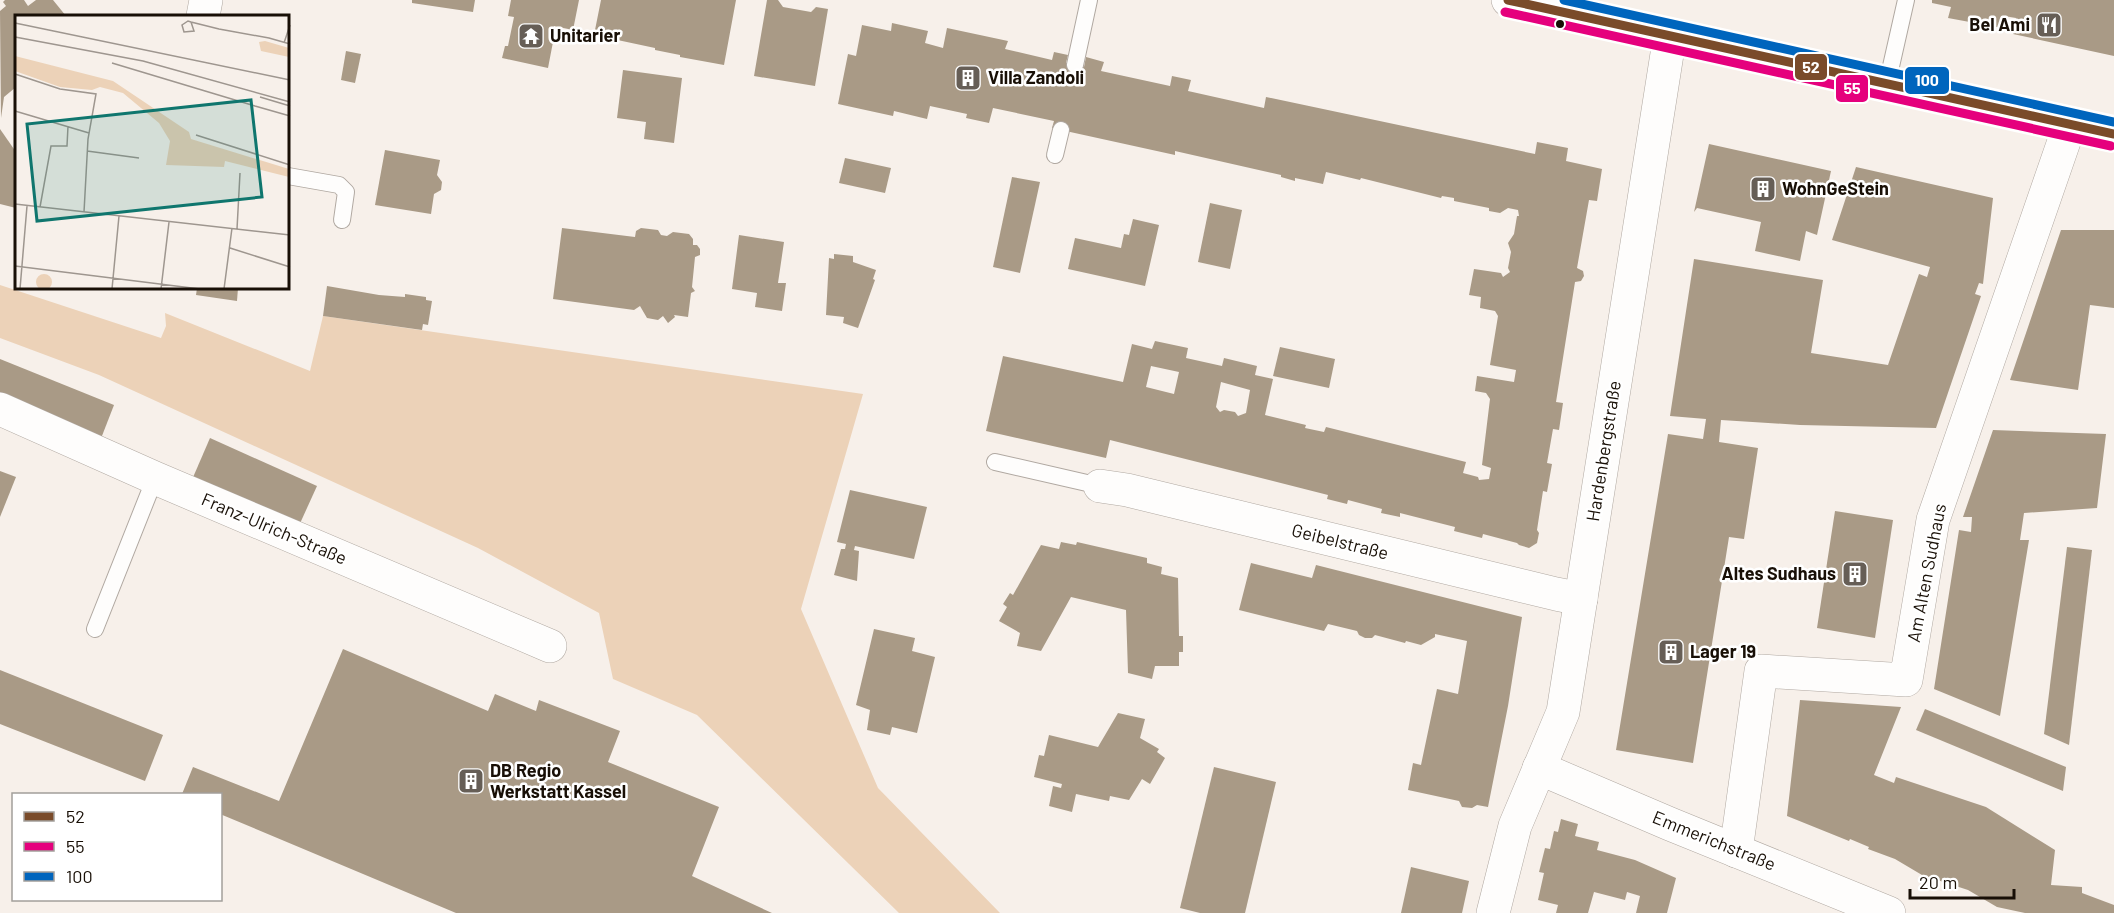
<svg xmlns="http://www.w3.org/2000/svg" width="2114" height="913" font-family="Barlow,sans-serif">
<style>
.green{fill:#ecd2b8}
.building{fill:#a99a86;fill-rule:evenodd}
.lines{fill:none;stroke-linecap:round;stroke-linejoin:round}
.lane-casing{stroke:#b0a8a1;stroke-width:18}
.street-casing{stroke:#b0a8a1;stroke-width:34}
.secondary-casing{stroke:#b0a8a1;stroke-width:34}
.lane{stroke:#fefdfc;stroke-width:16}
.street{stroke:#fefdfc;stroke-width:33}
.secondary{stroke:#fefdfc;stroke-width:33}
.bus-1-casing{stroke:#fff;stroke-width:14}
.bus-2-casing{stroke:#fff;stroke-width:14}
.bus-3-casing{stroke:#fff;stroke-width:14}
.bus-1{stroke:#7a4b2a;stroke-width:9}
.bus-2{stroke:#e5007d;stroke-width:9}
.bus-3{stroke:#0065bd;stroke-width:9}
.bus-dot{fill:#180f06;stroke:#fff;stroke-width:2}
.labels{text-anchor:middle;stroke-width:5;stroke-linejoin:round;paint-order:stroke}
.poi-label{font-size:18px;font-weight:bold;fill:#180f06;stroke:#fff;text-anchor:start}
.street-label{font-size:18px;fill:#180f06;stroke:#fff}
.inset-road{fill:none;stroke:#9e968f;stroke-width:1.5}
.view{fill:#0f766e;fill-opacity:0.15;stroke:#0f766e;stroke-width:3}
.inset-edge{fill:none;stroke:#180f06;stroke-width:3}
.line-badge{stroke:#fff;stroke-width:2}
.badge-label{font-size:16px;text-anchor:middle;font-weight:bold;fill:#fff}
</style>
<rect width="100%" height="100%" fill="#f7f0ea"/>
<polygon class="green" points="0,285 161,338 166,326 165,313 310,371 323,316 863,394 801,609 878,788 1000,913 899,913 697,715 613,679 599,613 478,548 99,375 0,338"/>
<g class="building">
<polygon points="5,0 24,0 28,6 36,0 53,0 66,16 16,16 16,87 4,97 1,118 0,11 6,6 3,2"/>
<polygon points="412,0 475,0 473,12 412,3"/>
<polygon points="511,0 579,0 573,30 554,26 551,41 553,42 548,68 502,58 505,46 508,46 514,17 508,16"/>
<polygon points="736,0 724,65 680,57 680,55 655,50 655,48 594,35 601,0"/>
<polygon points="767,0 778,0 783,7 811,12 816,7 828,9 815,86 754,76"/>
<polygon points="1932,0 2114,0 2114,56 2013,34 2016,18 2004,16 2002,28 1948,18 1951,7 1932,3"/>
<path d="M892,23L928,31L925,43L943,48L947,28L1008,41L1005,49L1052,60L1054,52L1068,55L1066,63L1084,67L1086,57L1104,62L1101,71L1170,86L1172,76L1191,80L1188,91L1264,108L1266,97L1535,154L1537,142L1568,148L1566,161L1602,169L1597,201L1589,200L1577,268L1583,271L1584,276L1581,281L1575,282L1556,402L1563,403L1559,430L1553,429L1547,463L1552,464L1547,492L1543,491L1537,530L1539,533L1537,543L1529,548L1519,545L1517,543L1483,534L1482,538L1454,531L1455,527L1400,513V517L1381,513L1382,509L1348,500L1347,504L1327,499L1328,495L1110,440L1106,458L986,431L1003,356L1123,382L1132,344L1152,349L1155,341L1188,348L1186,358L1222,366L1224,358L1257,366L1255,375L1273,379L1265,415L1306,425L1305,428L1324,432L1326,427L1466,462L1463,473L1478,477L1479,480L1489,479L1491,468L1482,465L1490,399L1486,393L1475,391L1477,376L1514,382L1516,370L1490,365L1498,316L1495,311L1480,308L1481,297L1469,295L1474,269L1501,273L1503,277L1510,272L1508,268L1511,252L1508,243L1514,234L1517,216H1519L1518,210L1508,208L1500,213L1489,211V208L1454,201V198L1442,196L1441,198L1361,178L1360,180L1326,172L1323,184L1295,178V181L1281,177V175L1175,151V155L1052,128L1054,121L993,108L989,123L966,118L967,114L930,106L927,119L894,111L893,116L838,104L848,54L856,56L862,25L891,31ZM1151,366L1179,372L1174,394L1146,387ZM1221,382L1250,390L1246,413L1238,416L1235,412L1224,410L1220,412L1216,407Z"/>
<polygon points="346,51 361,54 355,83 341,80"/>
<polygon points="623,70 682,78 674,143 644,139 646,122 617,118"/>
<polygon points="0,129 16,152 16,208 0,204"/>
<polygon points="1709,144 1831,171 1817,235 1806,231 1800,261 1755,251 1761,222 1697,208 1694,212"/>
<polygon points="385,150 440,160 437,175 442,182 441,190 434,194 431,214 375,205"/>
<polygon points="845,158 891,168 885,193 839,183"/>
<polygon points="1856,167 1993,198 1983,284 1979,283 1975,294 1981,296 1936,428 1800,425 1721,420 1719,442 1758,448 1744,539 1729,537 1693,763 1616,750 1668,434 1703,439 1706,419 1670,416 1694,259 1823,280 1811,353 1888,365 1919,274 1927,277 1930,267 1832,240"/>
<polygon points="1012,177 1040,182 1020,273 993,267"/>
<polygon points="1210,203 1242,210 1230,269 1198,262"/>
<polygon points="1133,219 1159,225 1145,286 1068,269 1075,238 1121,248 1124,234 1129,235"/>
<polygon points="562,228 635,237 636,231 641,228 658,230 661,235 667,236 673,232 689,234 693,239 693,245 697,245 700,249 700,255 695,257 692,287 695,291 691,293 688,317 674,315 675,317 668,323 663,316 658,320 647,318 640,306 634,310 553,299"/>
<polygon points="2061,230 2114,230 2114,308 2090,305 2078,390 2010,380"/>
<polygon points="739,235 784,242 778,283 786,283 782,311 755,307 757,293 732,289"/>
<polygon points="834,254 853,256 853,262 876,270 873,279 875,280 858,328 843,323 844,317 826,315 829,258 834,259"/>
<polygon points="327,286 379,295 405,297 405,294 426,297 426,300 432,301 428,325 423,324 422,330 323,316"/>
<polygon points="197,288 238,288 237,301 196,295"/>
<polygon points="1280,347 1335,359 1329,388 1273,376"/>
<polygon points="0,359 114,405 100,441 0,401"/>
<polygon points="1993,430 2106,434 2097,508 2024,513 2020,540 2029,540 2000,716 1934,689 1959,530 1971,532 1972,517 1963,517"/>
<polygon points="210,438 317,486 297,530 191,482"/>
<polygon points="0,471 16,477 0,517"/>
<polygon points="850,490 927,507 914,559 855,546 854,550 859,551 857,581 834,575 841,549 845,549 846,544 837,542"/>
<polygon points="1835,511 1893,520 1875,638 1817,628"/>
<polygon points="1061,542 1076,545 1077,542 1147,558 1147,563 1162,567 1161,574 1178,578 1179,636 1183,636 1183,652 1179,652 1179,666 1155,666 1152,679 1128,673 1126,610 1071,597 1041,651 1017,646 1020,633 999,621 1007,607 1003,604 1010,593 1013,595 1041,545 1059,549"/>
<polygon points="2067,547 2092,550 2069,745 2044,734"/>
<polygon points="1251,563 1312,578 1316,565 1522,617 1508,706 1488,807 1477,805 1472,808 1462,807 1459,801 1408,790 1413,763 1421,765 1437,689 1458,694 1467,641 1435,634 1435,637 1421,645 1406,641 1405,643 1375,635 1372,638 1365,638 1359,635 1357,631 1328,624 1324,631 1239,610"/>
<polygon points="874,629 915,638 912,651 935,657 917,733 892,727 890,735 867,730 870,710 856,705"/>
<polygon points="343,649 488,711 495,694 536,711 539,700 620,731 608,762 719,807 692,876 772,913 456,913 220,814 220,794 182,794 193,767 279,801"/>
<polygon points="0,670 163,735 145,781 0,724"/>
<polygon points="1800,700 1901,707 1874,775 1894,783 1896,777 1986,807 2055,850 2051,885 2082,887 2082,893 2114,905 2114,913 2025,913 1997,907 1968,890 1922,875 1895,859 1868,849 1869,847 1850,839 1849,841 1787,816"/>
<polygon points="1925,709 2066,767 2063,791 1916,730"/>
<polygon points="1118,713 1145,719 1140,738 1159,749 1157,752 1165,758 1150,784 1142,779 1129,800 1110,796 1109,801 1076,794 1072,812 1049,806 1053,786 1061,788 1062,784 1034,777 1039,755 1044,756 1049,735 1098,747"/>
<polygon points="1214,767 1276,782 1245,913 1200,913 1180,908"/>
<polygon points="1561,819 1578,824 1575,836 1599,842 1597,850 1635,860 1676,878 1667,913 1636,913 1640,896 1627,892 1625,900 1594,892 1588,913 1556,913 1558,905 1538,900 1544,873 1539,872 1545,848 1550,849 1554,831 1558,832"/>
<polygon points="1411,867 1469,881 1462,913 1401,913"/>
</g>
<g class="lines">
<g class="lane-casing">
<g id="lane">
<polyline points="1075,65 1089,0"/>
<polyline points="1887,84 1906,0"/>
<polyline points="1055,155 1061,130"/>
<polyline points="288,176 339,185 346,192 342,220"/>
<polyline points="995,462 1100,486"/>
<polyline points="95,629 155,478"/>
</g>
</g>
<g class="street-casing">
<g id="street">
<polyline points="203,16 206,0"/>
<polyline points="0,409 155,478 550,646"/>
<polyline points="1100,486 1127,490 1556,594 1581,599"/>
<polyline points="1539,768 1670,824 1889,913"/>
<polyline points="1736,851 1761,671 1906,680 1933,520 2070,124"/>
<polyline points="1493,913 1515,826 1563,712 1670,35"/>
</g>
</g>
<g class="secondary-casing">
<polyline id="secondary" points="1508,0 2114,134"/>
</g>
<use href="#lane" class="lane"/>
<use href="#street" class="street"/>
<use href="#secondary" class="secondary"/>
<g class="bus-1-casing">
<polyline id="bus-1" points="1508,0 2114,134"/>
</g>
<g class="bus-2-casing">
<polyline id="bus-2" points="1505,12 2111,146"/>
</g>
<g class="bus-3-casing">
<polyline id="bus-3" points="1564,0 2114,122"/>
</g>
<use href="#bus-1" class="bus-1"/>
<use href="#bus-2" class="bus-2"/>
<use href="#bus-3" class="bus-3"/>
</g>
<defs>
<g id="restaurant-square" transform="scale(1.35)"><rect x="-9" y="-9" width="18" height="18" rx="4" fill="#665e56" stroke="#fff"/><path d="M-5-6h1v4h1v-4h1v4h1v-4h1v5L-1.5 .5V6h-2V.5L-5-1ZM5-6V6H3V1.5H1.5Q1.5-4 5-6Z" fill="#fff"/></g>
<g id="temple-square" transform="scale(1.35)"><rect x="-9" y="-9" width="18" height="18" rx="4" fill="#665e56" stroke="#fff"/><path d="M0-6L5-2H3V0L6.5 2.5H4V6H1.5V3h-3V6H-4V2.5H-6.5L-3 0V-2H-5Z" fill="#fff"/></g>
<g id="building-square" transform="scale(1.35)"><rect x="-9" y="-9" width="18" height="18" rx="4" fill="#665e56" stroke="#fff"/><path d="M-4-6H4V6H1V3H-1V6H-4ZM-2.5-4.3h1.7v1.8h-1.7ZM.8-4.3h1.7v1.8H.8ZM-2.5-1h1.7V.8h-1.7ZM.8-1h1.7V.8H.8Z" fill="#fff"/></g>
</defs>
<g fill-rule="evenodd">
<use href="#restaurant-square" x="2049" y="25"/>
<use href="#temple-square" x="531" y="36"/>
<use href="#building-square" x="968" y="78"/>
<use href="#building-square" x="1763" y="189"/>
<use href="#building-square" x="1855" y="574"/>
<use href="#building-square" x="1671" y="652"/>
<use href="#building-square" x="471" y="781"/>
</g>
<circle class="bus-dot" cx="1560" cy="24" r="5"/>
<g class="labels">
<g class="poi-label">
<text x="2030" y="31" text-anchor="end">Bel Ami</text>
<text x="550" y="42">Unitarier</text>
<text x="988" y="84">Villa Zandoli</text>
<text x="1782" y="195">WohnGeStein</text>
<text x="1836" y="580" text-anchor="end">Altes Sudhaus</text>
<text x="1690" y="658">Lager 19</text>
<text x="490" y="777">DB Regio<tspan x="490" dy="21">Werkstatt Kassel</tspan></text>
</g>
<g class="street-label">
<text transform="translate(1604 451) rotate(-81)" y="6">Hardenbergstraße</text>
<text transform="translate(274 529) rotate(23)" y="6">Franz-Ulrich-Straße</text>
<text transform="translate(1340 542) rotate(14)" y="6">Geibelstraße</text>
<text transform="translate(1927 573) rotate(-79)" y="6">Am Alten Sudhaus</text>
<text transform="translate(1714 841) rotate(22)" y="6">Emmerichstraße</text>
</g>
</g>
<g transform="translate(15 15)">
<rect width="274" height="274" fill="#f7f0ea"/>
<path d="M250,26L274,33V42L246,36L244,27ZM0,41L98,66L174,117L176,124L274,154V162L210,146L209,152L151,150L155,126L144,108L108,78L85,72L77,75L45,72L0,56ZM21 267a8 8 0 1 1 16 0a8 8 0 1 1-16 0Z" fill="#ecd2b8"/>
<path class="inset-road" d="M176,7L179,16L169,17L167,10L173,6L176,7L204,14L254,23L275,29M0,8L275,65M0,22L128,46L275,87M269,28L275,10M97,48L240,91M0,59L45,74L81,79L73,124L69,197M245,82L275,91M240,91L275,101M0,96L74,118M181,120L275,150M72,136L124,143M0,189L275,220M25,192L36,131H52L53,111M222,214L225,158M215,233L275,252M0,251L185,274M5,274L12,191M97,274L104,201M146,274L154,207M209,274L217,213"/>
<path class="view" d="M236,85L247,182L22,206L12,109Z"/>
<rect width="274" height="274" class="inset-edge"/>
</g>
<g class="line-badge">
<rect x="1794" y="53" width="34" height="28" rx="6" fill="#7a4b2a"/>
<rect x="1904" y="66" width="46" height="29" rx="6" fill="#0065bd"/>
<rect x="1835" y="74" width="34" height="29" rx="6" fill="#e5007d"/>
</g>
<g class="badge-label">
<text x="1811" y="73">52</text>
<text x="1927" y="86">100</text>
<text x="1852" y="94">55</text>
</g>
<rect x="12" y="793" width="210" height="108" fill="#ffffff" stroke="#a39f9b" stroke-width="1.5"/>
<rect x="24" y="812" width="30" height="9" fill="#7a4b2a" stroke="#a39f9b" stroke-width="1.5"/>
<text x="66" y="823" font-size="18" fill="#180f06">52</text>
<rect x="24" y="842" width="30" height="9" fill="#e5007d" stroke="#a39f9b" stroke-width="1.5"/>
<text x="66" y="853" font-size="18" fill="#180f06">55</text>
<rect x="24" y="872" width="30" height="9" fill="#0065bd" stroke="#a39f9b" stroke-width="1.5"/>
<text x="66" y="883" font-size="18" fill="#180f06">100</text>
<path d="M1910 889v9h104v-9" fill="none" stroke="#180f06" stroke-width="3"/>
<text x="1919" y="889" font-size="18" fill="#180f06" stroke="#ffffff" stroke-width="4.5" paint-order="stroke">20 m</text>
</svg>
